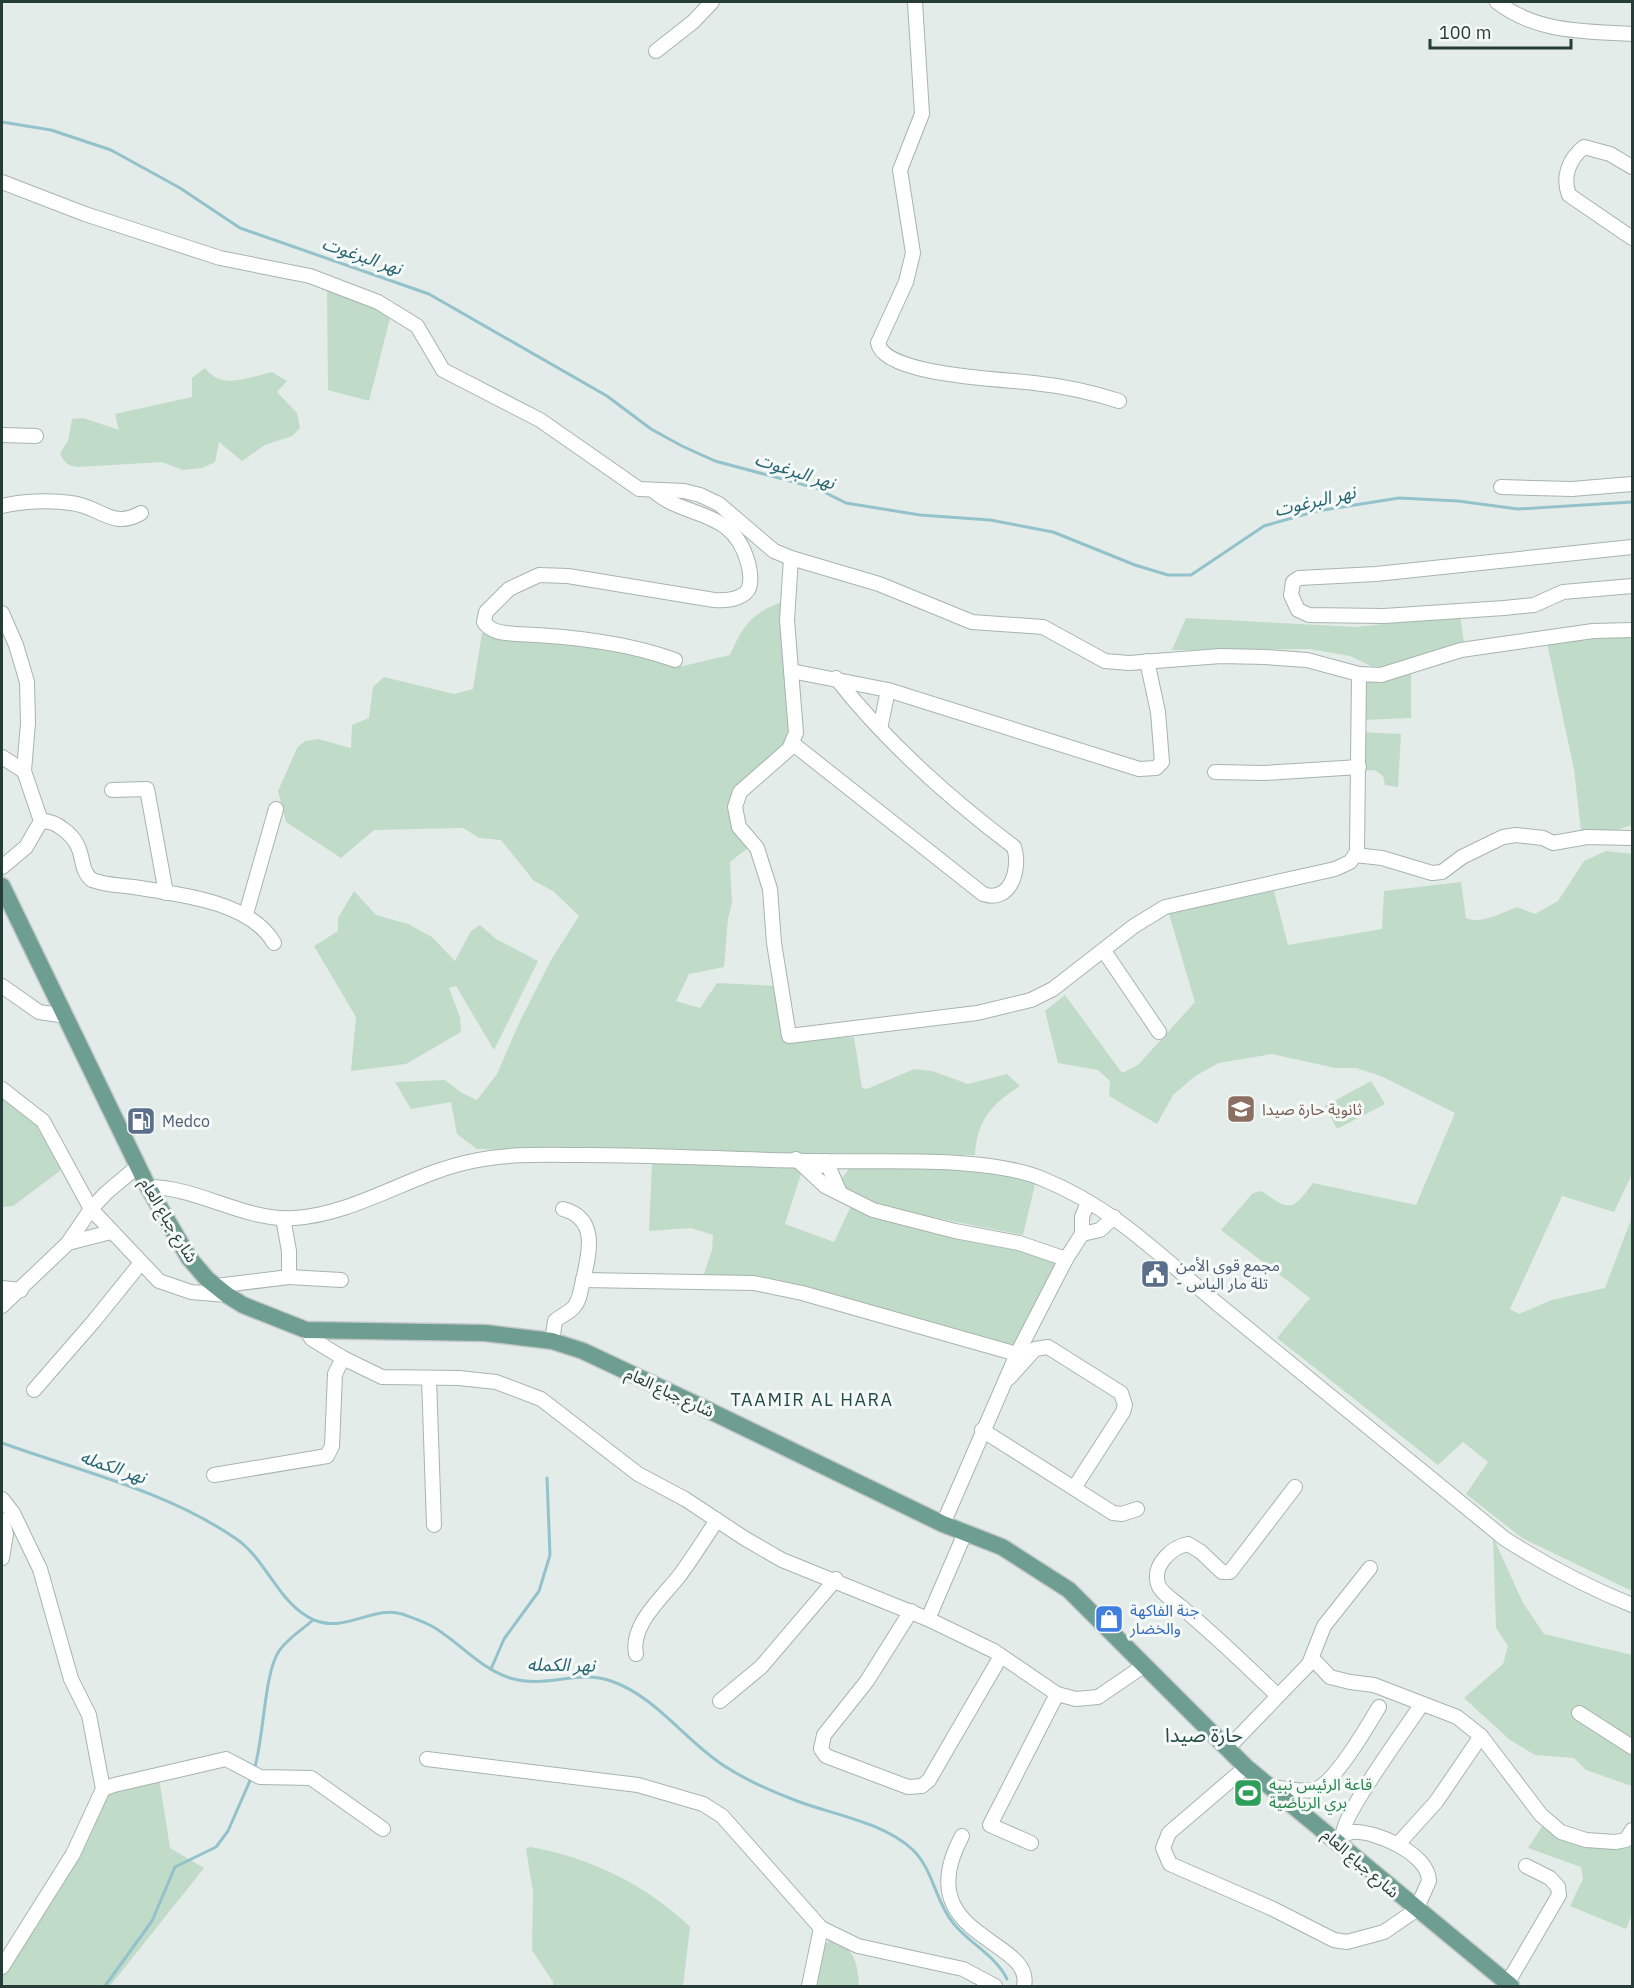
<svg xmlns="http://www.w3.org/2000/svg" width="1634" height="1988" font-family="'IBM Plex Sans','Noto Sans Arabic',sans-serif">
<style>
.green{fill:#c0dbc7}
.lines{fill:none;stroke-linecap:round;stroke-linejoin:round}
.stream{stroke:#93c2cb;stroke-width:3}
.minor-casing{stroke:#a7b4b0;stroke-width:16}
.major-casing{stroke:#c2c8c7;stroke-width:19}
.minor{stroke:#fff;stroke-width:14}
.major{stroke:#6e9d91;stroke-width:16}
.labels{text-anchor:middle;stroke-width:6;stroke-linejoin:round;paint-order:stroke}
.education-label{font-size:16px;fill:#785e54;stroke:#f5f9f7;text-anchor:start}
.service-label{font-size:16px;fill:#4e5e75;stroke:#f5f9f7;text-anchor:start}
.street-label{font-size:16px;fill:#263c36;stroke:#f5f9f7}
.shop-label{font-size:16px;fill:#366cbe;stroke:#f5f9f7;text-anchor:start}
.leisure-label{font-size:16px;fill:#27864d;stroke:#f5f9f7;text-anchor:start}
.water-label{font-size:18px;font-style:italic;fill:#266572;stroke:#f5f9f7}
.neighbourhood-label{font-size:18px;letter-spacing:1.5px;fill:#234c42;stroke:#f5f9f7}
.quarter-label{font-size:20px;fill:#234c42;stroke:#f5f9f7}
</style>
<rect width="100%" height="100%" fill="#e4ece9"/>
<g class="green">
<polygon points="327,288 391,314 369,401 328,390"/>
<path d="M205,368C222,391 248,377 272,372L287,381L277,392L297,413L300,428L292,436L265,445L242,461L219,442L215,462L202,468L183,470L162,462L79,467C68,466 64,463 60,453L68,441L72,419L83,418L119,430L115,414L192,397V378Z"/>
<path d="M781,602L792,725C786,753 760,769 738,786L749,847L730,862L732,903L728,919L724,967L689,974L676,1001L700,1008L717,983L777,986L784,1041L854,1037L862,1088L867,1089L914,1069L932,1071L968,1084L1007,1074L1020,1086C992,1104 977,1120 975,1155L477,1149L457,1134L451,1102L411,1109L395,1082L445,1080L462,1093L477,1100L497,1074L519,1023L551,960L579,916L553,891L534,881L501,840L480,838L463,828L374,830L341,858L286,822L278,791L297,748L305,741L318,739L351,748L352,725L369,718L373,687L384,677L454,694L473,689L482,633L610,648L683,666L730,655C744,624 750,615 781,602Z"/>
<polygon points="1460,615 1464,643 1414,661 1381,667 1371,666 1350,656 1310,649 1172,650 1186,618 1357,627"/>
<polygon points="1611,635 1632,635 1632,825 1617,830 1581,831 1574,769 1547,643"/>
<polygon points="1411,672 1411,718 1362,720 1363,681"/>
<polygon points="1362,732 1401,734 1398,787 1385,785 1383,776 1375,770 1362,771"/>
<path d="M1606,851L1632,854V1174L1614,1212L1562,1196L1510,1309L1519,1314L1552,1300L1605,1288L1632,1217V1591L1522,1538L1466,1494L1488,1462L1463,1442L1438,1465L1277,1338L1310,1298L1221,1230L1253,1193L1262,1191C1290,1212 1292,1211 1313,1183L1416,1205L1455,1113L1381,1076L1356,1068H1335L1272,1054L1219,1063L1195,1076L1173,1095L1157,1124L1109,1096L1110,1081L1098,1070L1058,1063L1045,1011L1065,995L1122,1073L1138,1065L1195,1002L1169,914L1173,910L1274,891L1288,945L1382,929L1384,891L1461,882L1466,918C1481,925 1503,912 1517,907L1535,914L1558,901L1584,861Z"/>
<polygon points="354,891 376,915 408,924 432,937 455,961 471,931 480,925 496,939 538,961 494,1050 456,986 449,988 460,1017 461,1032 406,1064 351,1071 356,1017 314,946 338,931 338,918"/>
<polygon points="1371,1081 1385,1104 1337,1129 1325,1106"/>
<polygon points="2,1096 31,1116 61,1170 13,1206 2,1207"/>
<polygon points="792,1163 801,1174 785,1224 834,1242 851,1206 916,1229 1022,1248 1053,1259 1056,1264 1014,1348 760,1276 703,1277 712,1250 713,1235 691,1228 649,1231 652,1164"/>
<path d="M853,1164L974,1169L1036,1180L1023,1235C990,1228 868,1208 848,1190C844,1186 843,1182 842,1178Z"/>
<polygon points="1493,1537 1523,1603 1544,1634 1632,1655 1632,1786 1586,1770 1574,1758 1535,1755 1510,1740 1464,1698 1503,1664 1508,1646 1496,1628"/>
<polygon points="159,1778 170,1848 204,1868 110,1986 2,1986 2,1975 5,1968 75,1864 107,1795 113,1790"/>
<polygon points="1543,1825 1560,1835 1632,1836 1632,1914 1626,1929 1570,1906 1583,1879 1581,1867 1528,1848"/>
<path d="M530,1847C589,1857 647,1885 690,1927L683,1986H553V1982L532,1950L533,1892L526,1849Z"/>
<path d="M833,1938C855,1951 857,1961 859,1986H814L823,1946Z"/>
</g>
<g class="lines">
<g class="stream">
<polyline points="2,122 51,130 111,150 180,188 240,228 429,294 607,396 651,429 682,446 715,461 816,488 846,503 920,515 990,520 1053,532 1135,565 1168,575 1191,575 1264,526 1317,511 1399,498 1458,501 1518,509 1632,502"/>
<path d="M2,1443C80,1471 166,1491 235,1538C267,1559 278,1604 314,1620C346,1633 374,1605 402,1614C413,1618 426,1622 435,1628C461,1644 481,1669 510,1678C547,1689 577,1669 611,1681C656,1696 687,1743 726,1767C748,1781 773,1792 797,1801C834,1815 883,1822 913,1850C934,1871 935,1901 953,1923C969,1943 996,1956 1007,1979"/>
<polyline points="491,1669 504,1639 539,1591 550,1555 547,1478"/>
<path d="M254,1770C264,1739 264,1673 279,1651C288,1638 302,1630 313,1620"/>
<polyline points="105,1986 152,1921 175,1867 216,1847 228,1831 252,1776"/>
</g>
<g class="minor-casing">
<g id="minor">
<path d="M915,2L922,114L900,170L913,253L906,282L878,343C884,376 1005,379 1034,383C1063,386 1091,392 1119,401"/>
<path d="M1497,2C1537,33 1584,31 1632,34"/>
<polyline points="656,51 693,22 712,2"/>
<path d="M1632,167L1610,154L1584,147C1569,159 1562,177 1569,195L1632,238"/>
<polyline points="2,182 85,214 220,258 310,276 378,302 417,326 443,370 540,420 639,489 684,491 700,495 719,504 774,551 791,558 879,584 972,622 1043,627 1105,661 1129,663 1221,656 1265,657 1307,660 1359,674 1381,675 1461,650 1593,631 1632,630"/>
<polyline points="2,435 36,436"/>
<polyline points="1501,487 1572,489 1632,484"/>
<path d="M653,490C684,520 733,506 748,563C750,570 752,583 748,590C741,600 724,601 714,600L568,576L539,575L509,589L486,612L484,622C491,633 505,633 517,634C570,636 625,642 675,660"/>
<path d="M2,506C22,501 51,500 71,503C100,506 112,530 141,513"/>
<polyline points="1632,547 1376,574 1299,578 1293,582 1291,595 1298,610 1309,615 1384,616 1504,608 1534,605 1563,592 1632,586"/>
<polyline points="791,558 787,620 796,733 789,749 740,792 735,807 739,827 757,848 770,889 774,943 789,1036 977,1013 1031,1000 1053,989 1134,926 1165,907 1335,869 1350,862 1357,852 1359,674"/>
<polyline points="2,613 16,645 27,682 28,723 24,771 41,821"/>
<polyline points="791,671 888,690 1139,769 1156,768 1162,762 1158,712 1147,661"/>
<polyline points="880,729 888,690"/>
<path d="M792,743L983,894C1011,904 1021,868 1014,847C949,798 886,742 836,678"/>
<polyline points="2,757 24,771"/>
<polyline points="1215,772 1264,773 1359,767"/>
<polyline points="112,790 147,789 166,893"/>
<polyline points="1355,855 1382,858 1432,873 1442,872 1462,857 1503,837 1516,835 1543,838 1553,843 1587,837 1632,838"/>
<path d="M2,867L26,847L41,821C49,821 56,823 63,829C89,848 76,867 92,880C105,885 119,885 133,887C177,894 250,901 274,943"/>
<polyline points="246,914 276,809"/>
<polyline points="1104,951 1159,1032"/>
<polyline points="2,986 39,1012 66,1016"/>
<polyline points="2,1089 43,1121 91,1209 159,1281 191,1292 227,1295"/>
<polyline points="796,1159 825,1186 873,1210 955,1231 1019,1243 1066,1259"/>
<polyline points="820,1166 826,1161 840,1193"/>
<path d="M148,1187C199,1187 243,1221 294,1218C357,1214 412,1173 473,1161C510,1153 548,1155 585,1155C663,1155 741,1160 818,1161C881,1163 986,1155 1043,1179C1116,1209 1160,1256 1219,1305C1314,1383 1409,1461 1505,1539C1546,1565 1587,1587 1632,1605"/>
<polyline points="1082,1234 1100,1230 1114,1217"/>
<polyline points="68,1243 111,1232"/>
<polyline points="289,1277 341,1280"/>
<polyline points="583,1280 754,1283 802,1293 1017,1354"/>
<polyline points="216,1286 289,1277 289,1251 283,1218"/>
<polyline points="2,1288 21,1290"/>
<polyline points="2,1306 68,1243 91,1209 106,1193 138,1166"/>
<polyline points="306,1330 312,1339 343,1358 382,1377 459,1378 496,1382 541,1399 638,1474 685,1499 744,1538 782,1560 928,1619 994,1651 1057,1694 1076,1699 1098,1697 1145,1665"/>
<path d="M552,1341L555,1321C560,1316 569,1313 574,1307C581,1299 581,1286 584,1276C590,1250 597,1218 563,1209"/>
<polyline points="429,1378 434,1525"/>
<polyline points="1009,1378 1035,1349 1048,1347 1121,1393 1125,1405 1123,1412 1074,1488"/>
<polyline points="34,1390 94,1321 140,1264"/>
<polyline points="982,1430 1113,1513 1122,1514 1137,1509"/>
<polyline points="214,1475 327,1456 332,1446 335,1374 343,1358"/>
<polyline points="2,1499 13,1513 40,1569 71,1679 89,1715 103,1789"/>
<polyline points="2,1520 6,1534 2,1558"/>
<polyline points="943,1524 1017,1354 1066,1259 1082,1234 1082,1217 1088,1202"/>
<polyline points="911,1611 867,1681 824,1735 821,1749 826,1756 908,1787 922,1786 929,1780 1001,1656"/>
<polyline points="928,1619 965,1533"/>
<path d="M636,1654C630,1624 664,1596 680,1575C693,1557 705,1538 717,1520"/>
<polyline points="1312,1658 1330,1677 1350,1682 1374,1685 1457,1717 1481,1736 1541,1815 1561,1832 1586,1840 1615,1842 1626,1840 1632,1830"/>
<polyline points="1278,1696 1309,1664 1324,1626 1370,1568"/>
<polyline points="720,1701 761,1667 836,1579"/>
<polyline points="1579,1713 1632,1747"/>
<path d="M1228,1748L1278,1696C1246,1665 1215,1635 1180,1606C1173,1600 1161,1593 1158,1584C1152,1565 1172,1547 1188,1544L1201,1552L1222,1572H1230L1295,1487"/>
<polyline points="427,1759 638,1785 703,1804 722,1816 821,1928 858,1946 963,1969 995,1986"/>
<path d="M1246,1767L1169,1833L1163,1848L1170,1864L1271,1908L1334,1940L1347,1942L1384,1932L1416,1910L1429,1881C1429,1854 1375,1830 1352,1832C1345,1833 1340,1837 1335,1841"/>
<path d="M1271,1787C1284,1788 1301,1792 1313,1790C1333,1786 1369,1724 1379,1707"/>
<path d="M1343,1835C1340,1818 1408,1725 1422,1704"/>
<path d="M962,1836C907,1938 1035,1938 1024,1986"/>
<polyline points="1031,1843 990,1825 1057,1694"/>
<polyline points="1398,1844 1436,1802 1481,1736"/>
<polyline points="2,1967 73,1854 103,1789 114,1785 226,1759 260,1777 311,1778 383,1829"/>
<polyline points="1507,1984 1559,1895 1558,1887 1550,1878 1526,1866"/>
<polyline points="809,1986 821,1928"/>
</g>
</g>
<g class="major-casing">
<polyline id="major" points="2,886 148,1187 189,1258 207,1279 227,1295 243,1305 306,1330 485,1333 552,1341 583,1351 706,1409 943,1524 1002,1547 1069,1590 1246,1767 1511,1986"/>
</g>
<use href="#minor" class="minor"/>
<use href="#major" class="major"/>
</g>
<defs>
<g id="school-square" transform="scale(1.5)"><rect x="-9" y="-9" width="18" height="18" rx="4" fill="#8d6e63" stroke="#f5f9f7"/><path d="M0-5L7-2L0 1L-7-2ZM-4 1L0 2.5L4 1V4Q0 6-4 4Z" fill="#fff"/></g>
<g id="fuel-square" transform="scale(1.5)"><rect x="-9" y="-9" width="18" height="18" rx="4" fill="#5c6f8a" stroke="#f5f9f7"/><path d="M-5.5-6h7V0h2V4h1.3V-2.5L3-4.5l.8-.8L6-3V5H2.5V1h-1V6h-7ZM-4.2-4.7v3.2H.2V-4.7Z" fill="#fff"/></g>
<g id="civic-square" transform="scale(1.5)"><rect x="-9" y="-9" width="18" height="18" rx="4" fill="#5c6f8a" stroke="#f5f9f7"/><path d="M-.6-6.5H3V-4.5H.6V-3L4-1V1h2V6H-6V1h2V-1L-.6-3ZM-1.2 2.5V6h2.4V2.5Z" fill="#fff"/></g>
<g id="shop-square" transform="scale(1.5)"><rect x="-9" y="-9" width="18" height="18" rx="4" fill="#3f7fe0" stroke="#f5f9f7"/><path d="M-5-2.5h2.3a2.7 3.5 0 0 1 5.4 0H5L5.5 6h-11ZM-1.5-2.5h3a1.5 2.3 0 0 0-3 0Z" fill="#fff"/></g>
<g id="stadium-square" transform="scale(1.5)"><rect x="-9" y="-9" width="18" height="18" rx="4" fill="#2e9e5b" stroke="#f5f9f7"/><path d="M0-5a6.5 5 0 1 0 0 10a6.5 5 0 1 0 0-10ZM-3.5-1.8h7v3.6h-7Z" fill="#fff"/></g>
</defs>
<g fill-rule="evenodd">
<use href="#school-square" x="1241" y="1109"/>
<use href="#fuel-square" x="141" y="1121"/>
<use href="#civic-square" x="1155" y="1274"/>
<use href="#shop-square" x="1109" y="1619"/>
<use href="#stadium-square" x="1248" y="1793"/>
</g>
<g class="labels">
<g class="education-label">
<text x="1262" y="1115">ثانوية حارة صيدا</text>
</g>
<g class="service-label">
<text x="162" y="1127">Medco</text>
<text x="1176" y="1271">مجمع قوى الأمن<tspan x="1176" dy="18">- تلة مار الياس</tspan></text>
</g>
<g class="street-label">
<text transform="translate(169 1220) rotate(59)" y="6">شارع جباع العام</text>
<text transform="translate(670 1392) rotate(25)" y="6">شارع جباع العام</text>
<text transform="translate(1361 1863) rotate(41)" y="6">شارع جباع العام</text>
</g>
<g class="shop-label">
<text x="1130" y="1616">جنة الفاكهة<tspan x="1130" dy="18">والخضار</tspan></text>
</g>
<g class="leisure-label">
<text x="1269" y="1790">قاعة الرئيس نبيه<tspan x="1269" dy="18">بري الرياضية</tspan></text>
</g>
<g class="water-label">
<text transform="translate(362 256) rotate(19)" y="6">نهر البرغوت</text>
<text transform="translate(795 471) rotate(18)" y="6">نهر البرغوت</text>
<text transform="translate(1315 501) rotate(-13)" y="6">نهر البرغوت</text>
<text transform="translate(113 1467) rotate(19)" y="6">نهر الكمله</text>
<text transform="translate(561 1665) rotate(1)" y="6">نهر الكمله</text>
</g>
<g class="neighbourhood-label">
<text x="812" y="1406">TAAMIR AL HARA</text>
</g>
<g class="quarter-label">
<text x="1204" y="1742">حارة صيدا</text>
</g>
</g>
<rect width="1634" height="1988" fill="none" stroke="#263c36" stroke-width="6"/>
<path d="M1430 39v9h141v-9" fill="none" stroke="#263c36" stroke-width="3"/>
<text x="1439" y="39" font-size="18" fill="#263c36" stroke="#f5f9f7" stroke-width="4.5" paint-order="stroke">100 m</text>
</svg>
